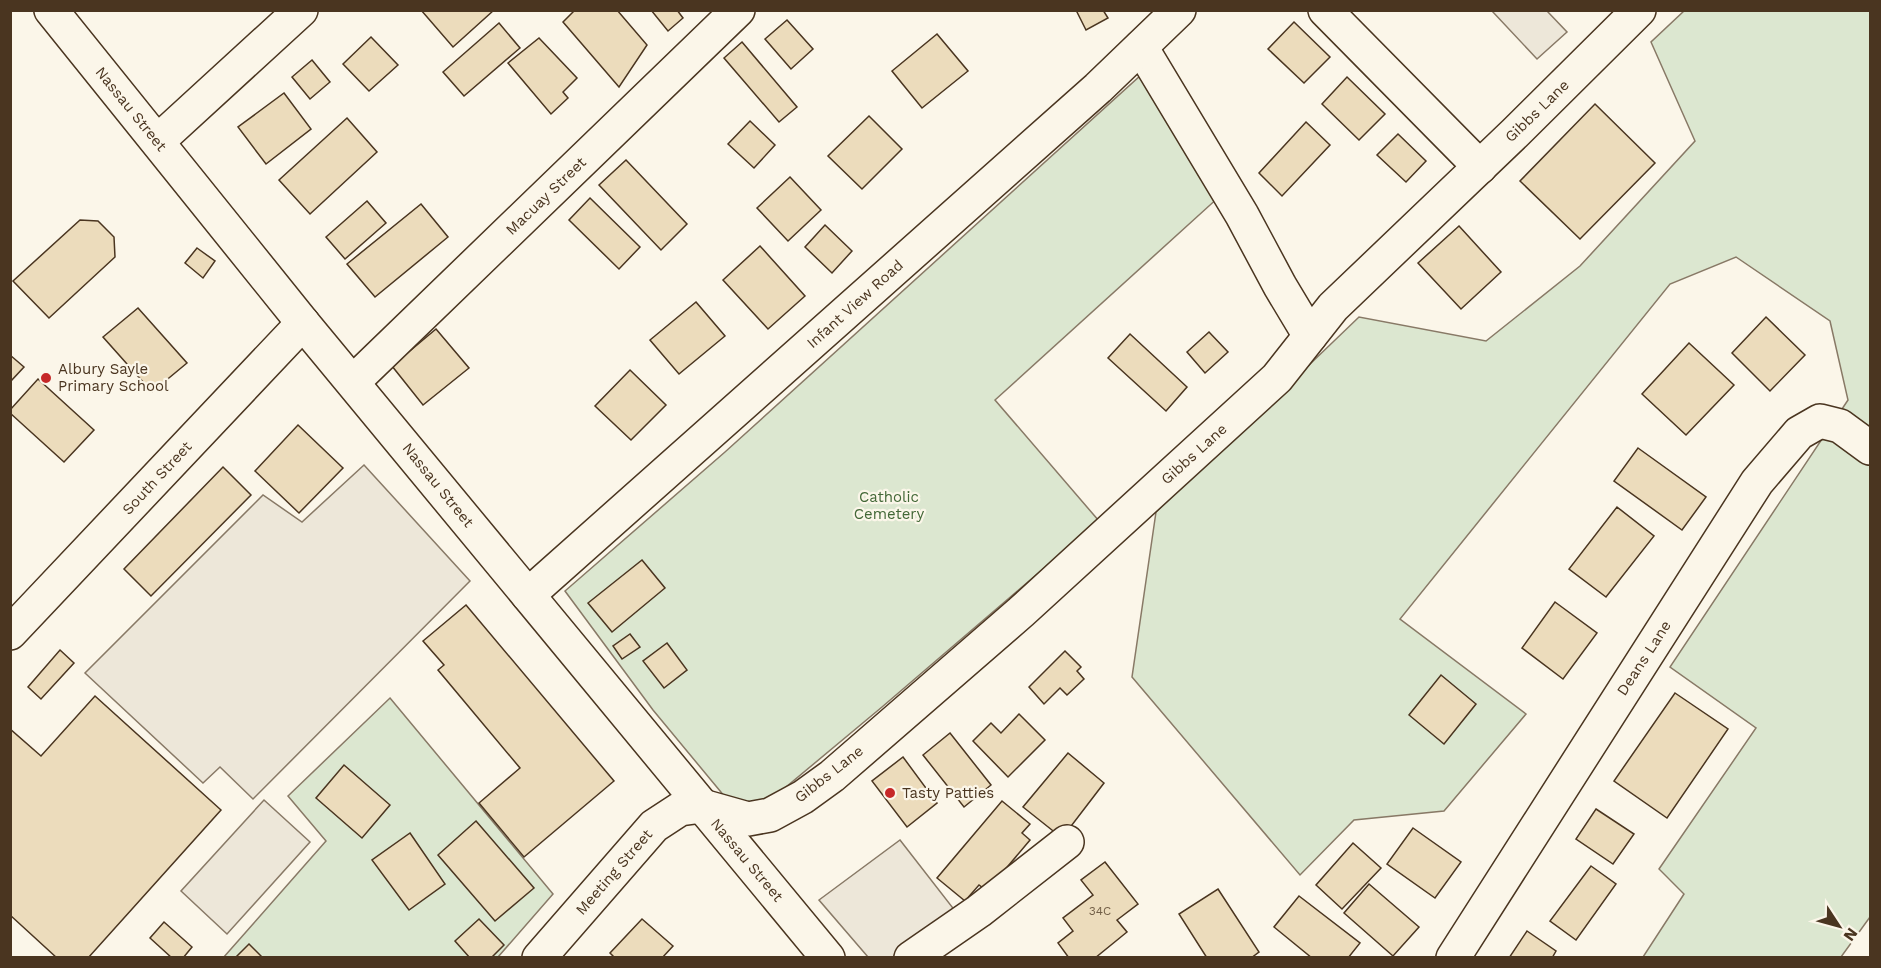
<svg xmlns="http://www.w3.org/2000/svg" width="1881" height="968" font-family="'Work Sans',sans-serif">
<style>
.green{fill:#dce7d0;stroke:#887966;stroke-width:1.5}
.parking{fill:#ede7d9;stroke:#887966;stroke-width:1.5}
.building{fill:#ecdcbc;stroke:#4a3520;stroke-width:1.5}
.lines{fill:none;stroke-linecap:round;stroke-linejoin:round}
.minor-casing{stroke:#4a3520;stroke-width:36}
.major-casing{stroke:#4a3520;stroke-width:36}
.minor{stroke:#fbf6e9;stroke-width:33}
.major{stroke:#fbf6e9;stroke-width:33}
.poi-dot{fill:#c62828;stroke:#fbf6e9;stroke-width:2}
.labels{text-anchor:middle;stroke-width:4.5;stroke-linejoin:round;paint-order:stroke}
.number-label{font-size:12px;fill:#725f47}
.street-label{font-size:15px;fill:#4a3520;stroke:#fbf6e9}
.poi-label{font-size:15px;fill:#4a3520;stroke:#fbf6e9;text-anchor:start}
.park-label{font-size:15px;fill:#436837;stroke:#fbf6e9}
</style>
<rect width="100%" height="100%" fill="#fbf6e9"/>
<g class="green">
<polygon points="1684,11 1870,11 1870,917 1841,957 1643,957 1684,894 1659,869 1756,728 1670,667 1848,400 1830,321 1736,257 1670,284 1400,619 1526,714 1444,811 1354,820 1300,875 1132,677 1156,512 1359,317 1486,341 1580,266 1695,141 1651,42"/>
<polygon points="1140,76 1220,196 995,400 1099,521 882,707 762,807 730,803 653,710 565,591 725,452"/>
<polygon points="390,698 553,894 498,957 223,958 326,841 288,796"/>
</g>
<g class="parking">
<polygon points="1492,11 1547,11 1567,32 1537,59"/>
<polygon points="364,465 470,581 253,799 220,767 203,783 85,673 263,495 302,522"/>
<polygon points="264,800 310,842 227,934 181,891"/>
<polygon points="900,840 956,912 895,957 868,957 819,900"/>
</g>
<g class="building">
<polygon points="421,10 494,10 453,47"/>
<polygon points="575,10 617,10 647,45 619,87 563,22"/>
<polygon points="651,10 677,10 683,18 668,31"/>
<polygon points="1076,10 1103,10 1108,18 1086,30"/>
<polygon points="787,20 813,49 791,69 765,39"/>
<polygon points="1294,22 1330,57 1304,83 1268,49"/>
<polygon points="499,23 520,48 464,96 443,72"/>
<polygon points="937,34 968,71 922,108 892,71"/>
<polygon points="371,37 398,65 369,91 343,64"/>
<polygon points="539,38 577,78 563,92 568,98 551,114 508,63"/>
<polygon points="742,42 797,107 779,122 724,58"/>
<polygon points="312,60 330,82 310,99 292,77"/>
<polygon points="1347,77 1385,114 1359,140 1322,104"/>
<polygon points="284,93 311,129 266,164 238,127"/>
<polygon points="1595,104 1655,163 1580,239 1520,181"/>
<polygon points="869,116 902,149 862,189 828,156"/>
<polygon points="347,118 377,152 310,214 279,180"/>
<polygon points="750,121 775,145 754,168 728,144"/>
<polygon points="1306,122 1330,145 1282,196 1259,173"/>
<polygon points="1398,134 1426,161 1406,182 1377,155"/>
<polygon points="626,160 687,224 661,250 599,185"/>
<polygon points="790,177 821,210 788,241 757,208"/>
<polygon points="590,198 640,247 619,269 569,220"/>
<polygon points="367,201 386,223 345,259 326,237"/>
<polygon points="421,204 448,237 375,297 347,264"/>
<polygon points="80,220 98,221 114,237 115,257 49,318 13,281"/>
<polygon points="825,225 852,251 832,273 805,247"/>
<polygon points="1459,226 1501,272 1461,309 1418,263"/>
<polygon points="760,246 805,296 768,329 723,280"/>
<polygon points="197,248 215,261 203,278 185,263"/>
<polygon points="696,302 725,336 679,374 650,340"/>
<polygon points="138,308 187,363 152,392 103,337"/>
<polygon points="1766,317 1805,355 1770,391 1732,353"/>
<polygon points="436,329 469,368 423,405 392,366"/>
<polygon points="1209,332 1228,352 1205,373 1187,352"/>
<polygon points="1130,334 1187,387 1166,411 1108,358"/>
<polygon points="1689,343 1734,385 1686,435 1642,394"/>
<polygon points="10,355 24,367 10,382"/>
<polygon points="630,370 666,405 631,440 595,406"/>
<polygon points="38,379 94,430 64,462 10,413 10,410"/>
<polygon points="298,425 343,468 299,513 255,471"/>
<polygon points="1638,448 1706,497 1682,530 1614,481"/>
<polygon points="223,467 251,495 151,596 124,569"/>
<polygon points="1617,507 1654,536 1606,597 1569,569"/>
<polygon points="642,560 665,588 612,632 588,603"/>
<polygon points="1555,602 1597,633 1563,679 1522,648"/>
<polygon points="466,605 614,781 524,857 479,803 520,768 438,670 444,665 423,641"/>
<polygon points="630,634 640,647 622,659 613,646"/>
<polygon points="667,643 687,670 664,688 643,661"/>
<polygon points="60,650 74,663 41,699 28,687"/>
<polygon points="1065,651 1081,667 1077,671 1084,679 1067,695 1060,688 1044,704 1029,687"/>
<polygon points="1441,675 1476,704 1444,744 1409,715"/>
<polygon points="1675,693 1728,729 1667,818 1614,781"/>
<polygon points="95,696 221,810 88,958 57,958 10,915 10,729 41,756"/>
<polygon points="1019,714 1045,740 1008,777 973,741 991,723 1001,733"/>
<polygon points="950,733 991,785 964,807 923,755"/>
<polygon points="1068,753 1104,783 1062,838 1023,807"/>
<polygon points="903,757 937,803 907,827 872,781"/>
<polygon points="344,765 390,805 362,838 316,798"/>
<polygon points="1002,801 1030,824 1022,833 1030,840 987,891 979,885 965,901 937,878"/>
<polygon points="1596,809 1634,834 1613,864 1576,839"/>
<polygon points="476,821 534,888 495,921 438,855"/>
<polygon points="1413,828 1461,862 1435,898 1387,864"/>
<polygon points="410,833 445,884 409,910 372,860"/>
<polygon points="1353,843 1381,868 1342,909 1316,885"/>
<polygon points="1105,862 1138,904 1117,920 1127,932 1095,958 1069,958 1058,943 1073,931 1063,918 1093,895 1081,880"/>
<polygon points="1591,866 1616,884 1576,940 1550,921"/>
<polygon points="1369,884 1419,927 1393,956 1344,913"/>
<polygon points="1218,889 1259,952 1251,958 1207,958 1179,914"/>
<polygon points="1299,896 1360,943 1348,958 1312,958 1274,927"/>
<polygon points="479,919 504,945 491,958 470,958 455,941"/>
<polygon points="642,919 673,946 662,958 615,958 610,953"/>
<polygon points="164,922 192,947 183,958 172,958 150,938"/>
<polygon points="1527,931 1556,951 1552,958 1509,958"/>
<polygon points="249,944 263,958 235,958"/>
</g>
<g class="lines">
<g class="minor-casing">
<g id="minor">
<polyline points="1325,10 1480,167"/>
<polyline points="1141,47 1242,215 1280,286 1310,336"/>
<polyline points="158,141 301,10"/>
<polyline points="353,382 738,10"/>
<polyline points="528,595 1098,88 1179,10"/>
<polyline points="10,633 303,323"/>
<polyline points="539,958 654,826 680,809 702,806 748,819 770,815 803,797 832,776 1021,612 1277,378 1333,307 1515,133 1639,10"/>
<polyline points="911,958 979,911 1067,842"/>
<polyline points="1453,958 1757,482 1799,433 1820,421 1840,426 1870,448"/>
</g>
</g>
<g class="major-casing">
<polyline id="major" points="51,10 303,323 828,958"/>
</g>
<use href="#minor" class="minor"/>
<use href="#major" class="major"/>
</g>
<g class="poi-dot">
<circle cx="46" cy="378" r="6"/>
<circle cx="890" cy="793" r="6"/>
</g>
<g class="labels">
<g class="number-label">
<text x="1100" y="915">34C</text>
</g>
<g class="street-label">
<text transform="translate(131 109) rotate(51)" y="5">Nassau Street</text>
<text transform="translate(1537 111) rotate(-44)" y="5">Gibbs Lane</text>
<text transform="translate(546 196) rotate(-44)" y="5">Macuay Street</text>
<text transform="translate(855 304) rotate(-42)" y="5">Infant View Road</text>
<text transform="translate(1194 454) rotate(-42)" y="5">Gibbs Lane</text>
<text transform="translate(157 478) rotate(-47)" y="5">South Street</text>
<text transform="translate(438 485) rotate(51)" y="5">Nassau Street</text>
<text transform="translate(1644 658) rotate(-57)" y="5">Deans Lane</text>
<text transform="translate(829 774) rotate(-38)" y="5">Gibbs Lane</text>
<text transform="translate(747 860) rotate(50)" y="5">Nassau Street</text>
<text transform="translate(614 872) rotate(-49)" y="5">Meeting Street</text>
</g>
<g class="poi-label">
<text x="58" y="374">Albury Sayle<tspan x="58" dy="17">Primary School</tspan></text>
<text x="902" y="798">Tasty Patties</text>
</g>
<g class="park-label">
<text x="889" y="502">Catholic<tspan x="889" dy="17">Cemetery</tspan></text>
</g>
</g>
<rect width="1881" height="968" fill="none" stroke="#4a3520" stroke-width="24"/>
<g transform="translate(1839 926) rotate(126)" stroke="#fbf6e9" stroke-width="4.5" paint-order="stroke">
<path d="M0-4.5L10 22L0 15L-10 22Z" fill="#4a3520"/>
<text y="-9" font-size="16" font-weight="bold" text-anchor="middle" fill="#4a3520">N</text>
</g>
</svg>
